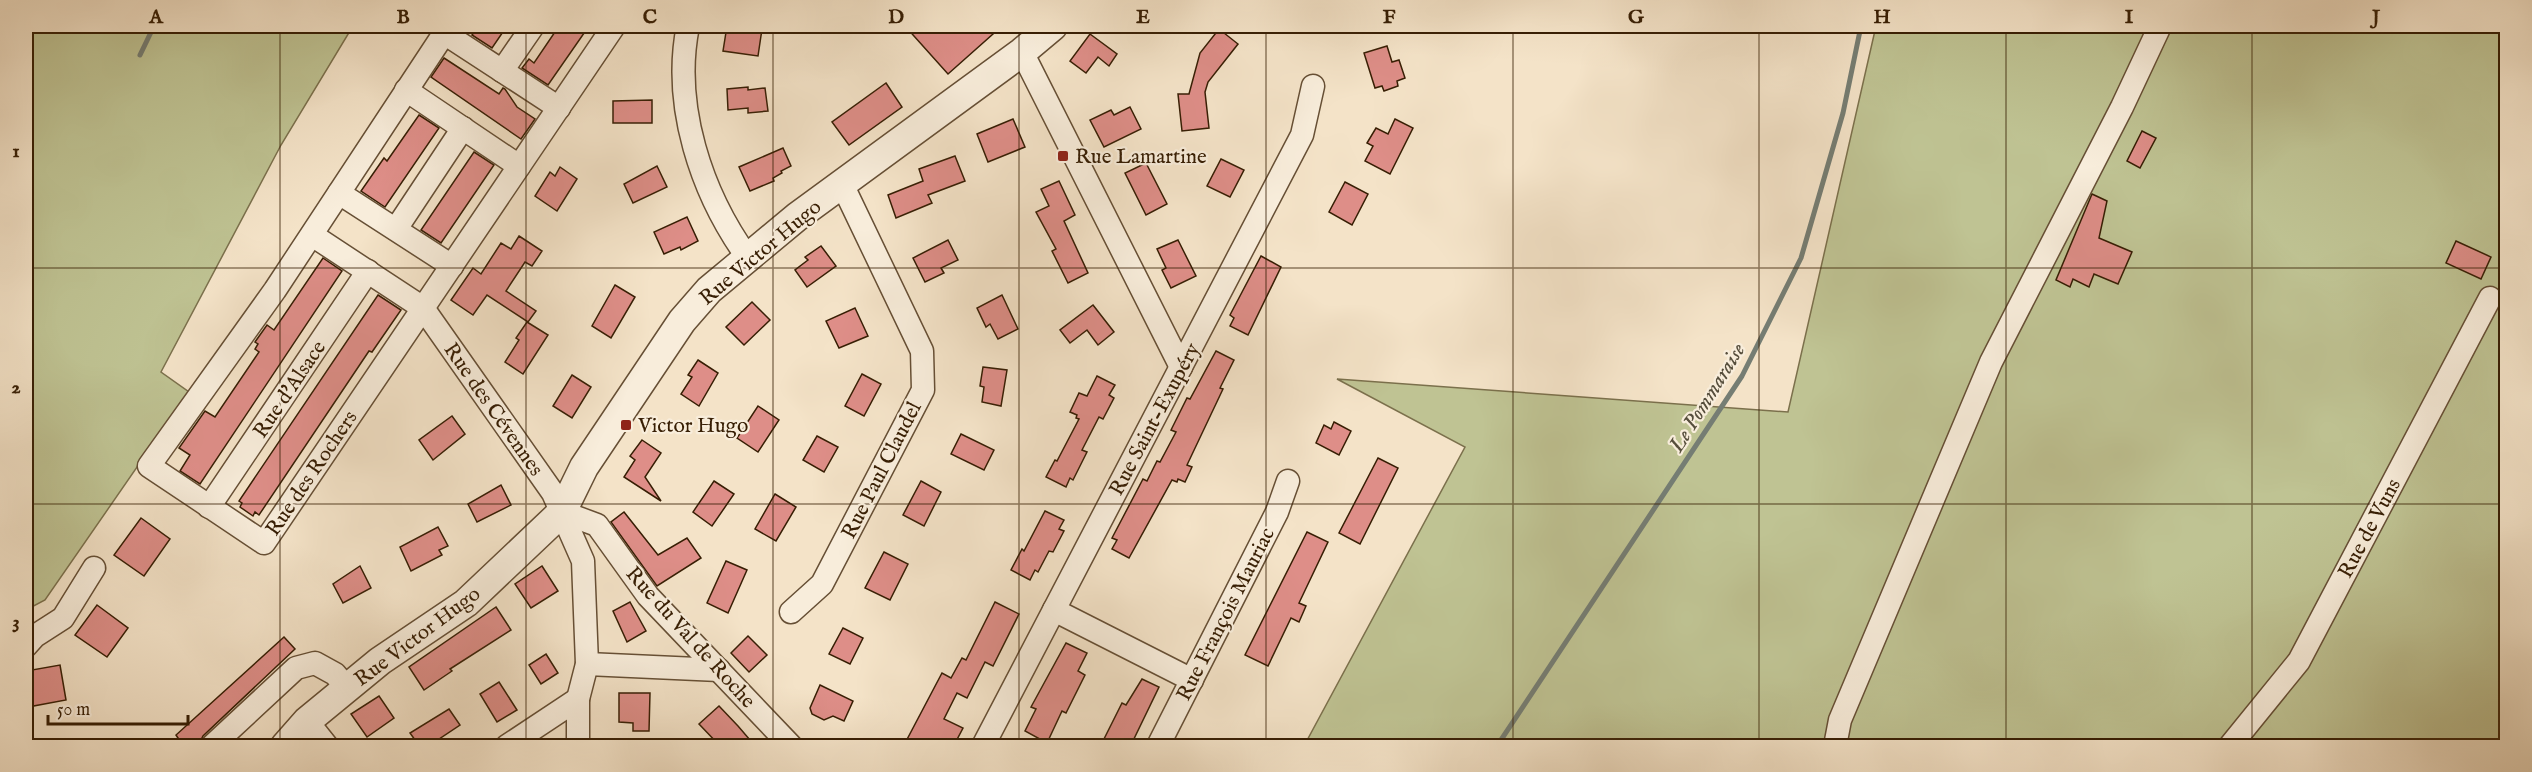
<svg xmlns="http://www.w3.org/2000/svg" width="2532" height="772" font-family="'IM FELL English',serif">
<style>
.green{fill:#bfc393;stroke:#7b704c;stroke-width:1.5}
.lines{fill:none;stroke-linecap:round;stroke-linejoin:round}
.stream{stroke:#757d73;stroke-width:5}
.building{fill:#de8e88;stroke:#371e04;stroke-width:1.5}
.minor-casing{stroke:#664f35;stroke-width:25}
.tertiary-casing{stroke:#664f35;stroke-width:31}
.minor{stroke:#f8eddb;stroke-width:22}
.tertiary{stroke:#f8eddb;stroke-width:28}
.grid{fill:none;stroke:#371e04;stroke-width:1.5;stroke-opacity:0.55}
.poi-dot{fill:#8f2418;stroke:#f8eddb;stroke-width:2}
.labels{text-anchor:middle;stroke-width:4.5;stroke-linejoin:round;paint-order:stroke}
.poi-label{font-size:21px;fill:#371e04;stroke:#f8eddb;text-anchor:start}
.street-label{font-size:21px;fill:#371e04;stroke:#f8eddb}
.water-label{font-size:22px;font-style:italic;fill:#564e3c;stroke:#f8eddb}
.neatline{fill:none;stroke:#371e04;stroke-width:2}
.grid-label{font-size:20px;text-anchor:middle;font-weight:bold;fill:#371e04}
</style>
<rect width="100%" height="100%" fill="#f4e3c8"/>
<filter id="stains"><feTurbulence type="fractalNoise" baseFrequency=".00333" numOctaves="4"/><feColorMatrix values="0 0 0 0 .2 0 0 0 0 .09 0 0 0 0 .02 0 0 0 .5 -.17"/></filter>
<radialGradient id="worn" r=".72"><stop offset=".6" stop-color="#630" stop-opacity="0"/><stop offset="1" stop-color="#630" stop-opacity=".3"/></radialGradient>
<g class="green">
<polygon points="26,26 353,26 281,145 161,372 189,392 45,600 26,610"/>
<polygon points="1876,26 2506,26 2506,746 1304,746 1465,447 1337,379 1788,412"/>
</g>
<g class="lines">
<g class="stream">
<polyline points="140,55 154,26"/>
<polyline points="1497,746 1742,376 1801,258 1843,113 1861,26"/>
</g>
</g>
<g class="building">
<polygon points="478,26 507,26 492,48 472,35"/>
<polygon points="559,26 589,26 548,85 522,68 529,59 534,63"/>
<polygon points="727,26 762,29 758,56 723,51"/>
<polygon points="905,26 1002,26 948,74"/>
<polygon points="1219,29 1238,44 1208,82 1205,92 1209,128 1182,131 1178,94 1189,94 1200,53"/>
<polygon points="1090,34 1117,54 1109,66 1098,57 1086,73 1070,61"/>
<polygon points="1387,46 1392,62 1399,60 1405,78 1397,81 1398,86 1384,91 1382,86 1375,88 1364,53"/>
<polygon points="444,58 499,94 503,88 505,89 517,107 535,119 521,139 431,77"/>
<polygon points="886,83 902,107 849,145 832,122"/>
<polygon points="748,87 748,90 765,88 768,111 748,113 748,108 728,110 727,89"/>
<polygon points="652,100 652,123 613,123 613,101"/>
<polygon points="1130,107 1141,129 1104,147 1090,120 1111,110 1114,115"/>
<polygon points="419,115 439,128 385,207 361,191 384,158 387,161"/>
<polygon points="1013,119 1025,147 988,162 977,134"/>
<polygon points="1395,119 1413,128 1390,174 1365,161 1373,146 1367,143 1376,128 1388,134"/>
<polygon points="2142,131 2156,138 2140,168 2127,161"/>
<polygon points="783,148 791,166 781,171 782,173 773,178 774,181 750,191 739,167"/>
<polygon points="474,152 494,165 441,243 421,230"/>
<polygon points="955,156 965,181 928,195 932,203 896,218 888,195 923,181 919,169"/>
<polygon points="1221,159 1244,170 1230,197 1207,186"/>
<polygon points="1146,163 1167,204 1146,215 1125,173"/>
<polygon points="657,166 667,187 633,203 624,184"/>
<polygon points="560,167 577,179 557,211 535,196 550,172 555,176"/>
<polygon points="1059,181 1075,215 1064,221 1088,273 1068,283 1052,251 1056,249 1036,212 1049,206 1041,189"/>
<polygon points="1345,182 1368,194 1352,225 1329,212"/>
<polygon points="2092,194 2107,201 2099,238 2132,252 2118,284 2094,274 2089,287 2073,279 2070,287 2056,280"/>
<polygon points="687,217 698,241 681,250 680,247 664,254 654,232"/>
<polygon points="519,236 542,251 532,266 525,262 506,291 536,311 528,322 487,295 473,315 451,300 473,268 481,274 501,243 511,249"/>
<polygon points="948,240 958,260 941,268 944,273 925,282 913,258"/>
<polygon points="1178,240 1196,276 1171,288 1162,270 1166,268 1157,249"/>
<polygon points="2456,241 2491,257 2481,279 2446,263"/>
<polygon points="821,246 836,266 807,287 795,270 808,260 805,257"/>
<polygon points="1261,256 1281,267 1248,335 1230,326 1234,318 1230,315"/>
<polygon points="323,258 342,271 200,484 180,471 190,455 179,448 205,411 215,417 259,352 255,349 258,344 255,342 267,325 274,330"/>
<polygon points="615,285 635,297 611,338 592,326"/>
<polygon points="378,295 401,310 372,352 369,351 259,515 255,512 253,516 240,507 242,503 239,501"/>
<polygon points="1002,295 1018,329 998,339 990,324 986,327 977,308"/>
<polygon points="752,302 770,320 744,345 726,327"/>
<polygon points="1093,305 1114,332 1098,345 1087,330 1070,343 1060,330"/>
<polygon points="855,308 868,336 839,348 826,321"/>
<polygon points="527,322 548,335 523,374 505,362 519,340 516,338"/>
<polygon points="1216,351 1234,360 1220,388 1223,389 1187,465 1192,467 1185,482 1178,479 1177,482 1172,480 1129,558 1112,549 1117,540 1112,538 1143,479 1147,481 1157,461 1160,462 1176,432 1171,430 1187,398 1190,399"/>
<polygon points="698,360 718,373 699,406 681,394 692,377 688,375"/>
<polygon points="983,367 1007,370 1001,406 982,402 984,387 980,386"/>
<polygon points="862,374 881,384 864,416 845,406"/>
<polygon points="572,375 591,387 572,418 553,406"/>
<polygon points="1097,376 1115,385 1109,395 1114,398 1103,419 1099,417 1082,450 1087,452 1073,480 1070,478 1066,487 1046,477 1055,460 1057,461 1079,419 1076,418 1077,415 1070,412 1079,393 1087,396"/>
<polygon points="758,406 779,420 758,452 737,438"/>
<polygon points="452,416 465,434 433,460 419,440"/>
<polygon points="1334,422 1351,431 1339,455 1316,443 1324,425 1331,429"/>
<polygon points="961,434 994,450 984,470 951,454"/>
<polygon points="817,436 838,447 824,472 803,460"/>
<polygon points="642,440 661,453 645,477 661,501 624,477 635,460 630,456"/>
<polygon points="1378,458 1398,468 1360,544 1339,533"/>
<polygon points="714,481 734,494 712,526 693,512"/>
<polygon points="921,481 941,492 924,526 903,515"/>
<polygon points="501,485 511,505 477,522 468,504"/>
<polygon points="775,494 796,507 776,541 755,529"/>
<polygon points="1045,511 1064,520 1059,529 1064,531 1053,552 1049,551 1038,572 1035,570 1030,580 1011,570 1022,549 1024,551"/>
<polygon points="624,512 658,555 687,538 701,558 657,586 611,522"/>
<polygon points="141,518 170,539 144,576 114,555"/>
<polygon points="438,527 448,546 439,550 442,555 411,571 400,547"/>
<polygon points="1307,532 1328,542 1299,603 1306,606 1299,622 1291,618 1268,666 1245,655"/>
<polygon points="884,552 908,564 890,600 865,588"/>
<polygon points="726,561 747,570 728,613 707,603"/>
<polygon points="360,566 371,588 343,603 333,584"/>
<polygon points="542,566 558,591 531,608 515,584"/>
<polygon points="630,602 646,631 627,642 613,611"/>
<polygon points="995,602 1019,614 993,666 985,662 967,698 957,693 944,719 963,728 953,747 903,747 942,673 951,678 962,658 966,660"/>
<polygon points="97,605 128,628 107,657 75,635"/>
<polygon points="496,607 511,630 450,669 452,671 424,690 409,667"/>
<polygon points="843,628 863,638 850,664 829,654"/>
<polygon points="748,636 767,655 749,672 731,653"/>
<polygon points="284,637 295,649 203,736 199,744 197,747 168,747 178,738 176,735"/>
<polygon points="1066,643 1087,653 1078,671 1085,675 1066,713 1062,711 1047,743 1025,731 1036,709 1031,707"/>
<polygon points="546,654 558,673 541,684 529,665"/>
<polygon points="60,665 66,700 28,707 26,671"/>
<polygon points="1142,679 1159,687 1130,747 1100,747 1122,703 1126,705"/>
<polygon points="499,682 517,710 497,722 480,694"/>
<polygon points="820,685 853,701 844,721 833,716 824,720 812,714 810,708"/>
<polygon points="619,693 650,693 649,731 633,731 633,723 619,722"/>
<polygon points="379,696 394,718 367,737 351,714"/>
<polygon points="719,706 738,726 756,747 721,747 699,724"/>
<polygon points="449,709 460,725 427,747 420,747 410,733"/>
</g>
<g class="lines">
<g class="minor-casing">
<g id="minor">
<polyline points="449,26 275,290 149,466 264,543 614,26"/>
<path d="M688,26C672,105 701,193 748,258"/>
<polyline points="444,33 559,108"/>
<polyline points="1022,52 1181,367"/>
<polyline points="502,71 533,26"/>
<polyline points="406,90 519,166"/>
<polyline points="339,193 452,266"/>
<polyline points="396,229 463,128"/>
<polyline points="312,235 423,308 553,493 583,561 587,664 578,699 578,746"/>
<polyline points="209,507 368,271"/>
<polyline points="562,512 597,525 648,596 791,746"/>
<polyline points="1054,610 1192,680"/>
<polyline points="791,612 822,584 923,390 922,351 842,184"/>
<polyline points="26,646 35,636 63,618 94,568"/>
<polyline points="587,664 719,670"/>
<polyline points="307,721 327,746"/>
<polyline points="212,746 296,668 315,663 335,674 347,688"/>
<polyline points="507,746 578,699"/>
<polyline points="983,746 1302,135 1313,86"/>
<polyline points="1158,746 1277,512 1288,481"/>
<polyline points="1835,746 1840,720 1991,362 2122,107 2160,26"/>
<polyline points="2230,746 2299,661 2490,298"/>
</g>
</g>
<g class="tertiary-casing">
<polyline id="tertiary" points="285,746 307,721 380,661 466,603 562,512 584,467 682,321 709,290 798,216 1022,52 1053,26"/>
</g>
<use href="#minor" class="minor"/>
<use href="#tertiary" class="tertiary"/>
</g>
<path class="grid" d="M280,26V746M526,26V746M773,26V746M1019,26V746M1266,26V746M1513,26V746M1759,26V746M2006,26V746M2252,26V746M26,268H2506M26,504H2506"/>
<g class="poi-dot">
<rect x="1057" y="150" width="12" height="12" rx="3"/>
<rect x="620" y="419" width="12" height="12" rx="3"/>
</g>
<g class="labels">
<g class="poi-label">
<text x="1075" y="163">Rue Lamartine</text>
<text x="638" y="432">Victor Hugo</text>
</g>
<g class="street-label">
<text transform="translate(760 252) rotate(-40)" y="7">Rue Victor Hugo</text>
<text transform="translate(289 389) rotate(-56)" y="7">Rue d'Alsace</text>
<text transform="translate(494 409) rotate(55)" y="7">Rue des Cévennes</text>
<text transform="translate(1154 419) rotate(-62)" y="7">Rue Saint-Exupéry</text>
<text transform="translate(881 470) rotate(-63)" y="7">Rue Paul Claudel</text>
<text transform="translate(311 473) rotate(-56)" y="7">Rue des Rochers</text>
<text transform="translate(2369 528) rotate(-62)" y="7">Rue de Vuns</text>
<text transform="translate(1225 614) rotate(-63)" y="7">Rue François Mauriac</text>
<text transform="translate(417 636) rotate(-37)" y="7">Rue Victor Hugo</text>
<text transform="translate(691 637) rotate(48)" y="7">Rue du Val de Roche</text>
</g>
<g class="water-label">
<text transform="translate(1706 397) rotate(-58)" y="8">Le Pommaraise</text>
</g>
</g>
<rect width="2532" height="772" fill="none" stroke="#f4e3c8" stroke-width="66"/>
<path d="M48 715v9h140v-9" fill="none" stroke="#371e04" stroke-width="3"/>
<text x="57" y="715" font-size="18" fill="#371e04" stroke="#f8eddb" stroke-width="4.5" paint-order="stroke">50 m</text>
<rect x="33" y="33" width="2466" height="706" class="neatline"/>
<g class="grid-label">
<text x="156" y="23">A</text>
<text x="403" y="23">B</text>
<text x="650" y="23">C</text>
<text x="896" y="23">D</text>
<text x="1143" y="23">E</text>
<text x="1389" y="23">F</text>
<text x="1636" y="23">G</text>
<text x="1882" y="23">H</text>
<text x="2129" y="23">I</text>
<text x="2376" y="23">J</text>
<text x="16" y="157">1</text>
<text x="16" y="393">2</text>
<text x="16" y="628">3</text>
</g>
<rect width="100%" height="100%" filter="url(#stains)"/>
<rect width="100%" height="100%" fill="url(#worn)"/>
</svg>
